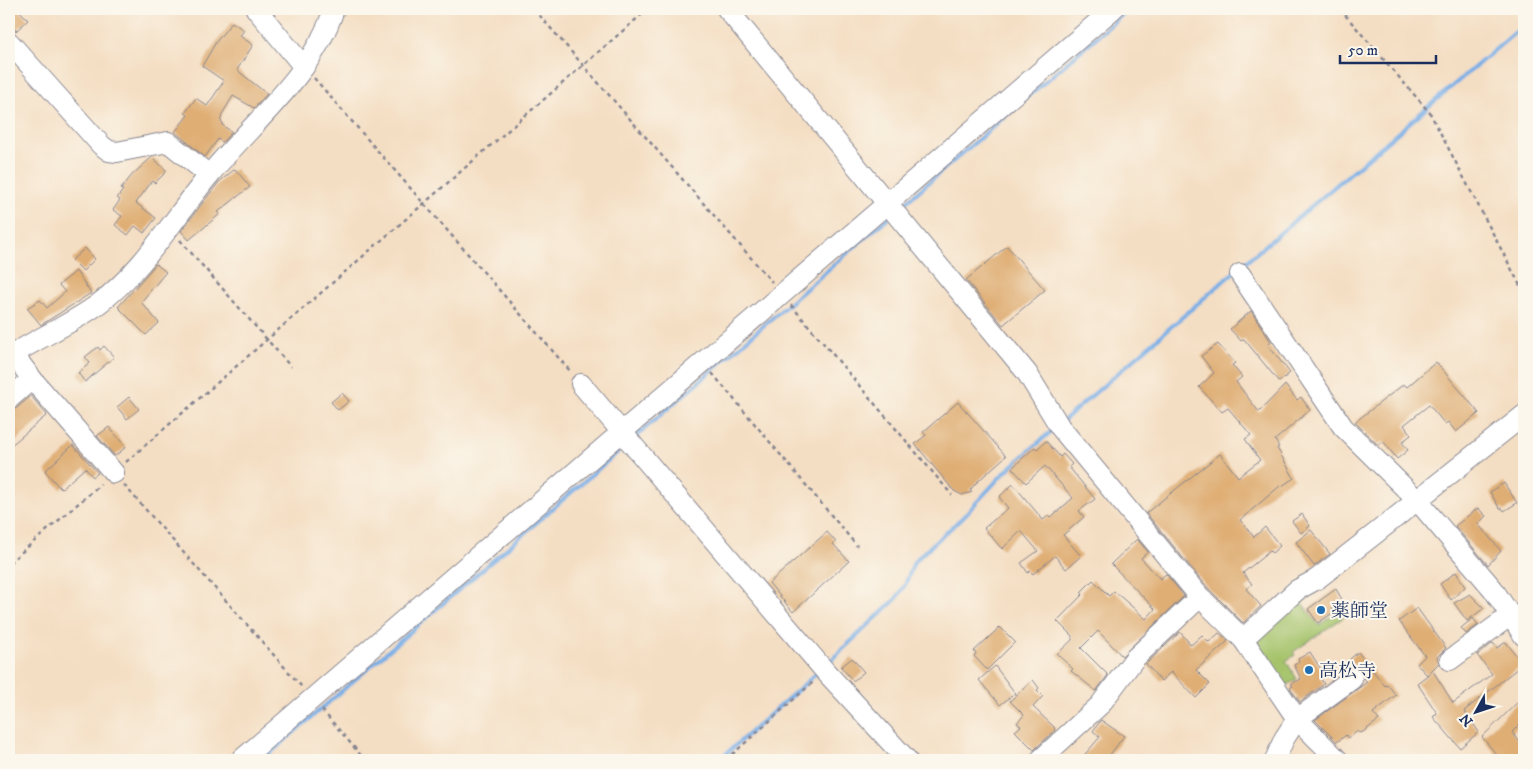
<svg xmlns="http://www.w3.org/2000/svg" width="1533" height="769" font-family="'IM FELL DW Pica','Noto Serif JP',serif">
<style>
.green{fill:#a5c36b;stroke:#607964}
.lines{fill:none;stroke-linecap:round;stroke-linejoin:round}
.stream{stroke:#78aee7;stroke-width:4}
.building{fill:#dfae75}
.minor-casing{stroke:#888690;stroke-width:22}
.path{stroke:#888690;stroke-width:2.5;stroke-dasharray:4 4;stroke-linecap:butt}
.minor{stroke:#fff;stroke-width:20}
.poi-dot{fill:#1f6fb2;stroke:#fbf7ec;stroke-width:2}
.labels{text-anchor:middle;stroke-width:4;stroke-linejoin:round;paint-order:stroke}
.poi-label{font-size:19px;fill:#1b2f5e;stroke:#fbf7ec;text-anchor:start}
</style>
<rect width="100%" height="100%" fill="#fbf7ec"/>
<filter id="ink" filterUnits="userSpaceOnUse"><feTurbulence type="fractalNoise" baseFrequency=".02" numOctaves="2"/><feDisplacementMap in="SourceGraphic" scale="10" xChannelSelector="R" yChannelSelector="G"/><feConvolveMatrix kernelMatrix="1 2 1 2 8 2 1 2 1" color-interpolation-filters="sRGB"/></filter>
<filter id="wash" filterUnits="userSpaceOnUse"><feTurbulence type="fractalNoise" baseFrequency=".0096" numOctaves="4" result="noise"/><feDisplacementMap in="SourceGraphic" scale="20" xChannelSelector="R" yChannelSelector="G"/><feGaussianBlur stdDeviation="1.12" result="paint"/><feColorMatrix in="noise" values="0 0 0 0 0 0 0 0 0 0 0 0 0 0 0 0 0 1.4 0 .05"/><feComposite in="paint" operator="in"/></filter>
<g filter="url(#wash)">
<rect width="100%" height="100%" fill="#f4dec3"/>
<polygon class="green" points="1305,590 1316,591 1302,603 1319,625 1344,607 1347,615 1293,652 1295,655 1286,661 1297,679 1282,688 1252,638"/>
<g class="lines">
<g class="stream">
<polyline points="898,209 1129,9"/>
<polyline points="1239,268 1524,25"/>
<polyline points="1064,420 1234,272"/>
<polyline points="634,438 889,217"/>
<polyline points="827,664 896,599 905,585 914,562 921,555 962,518 1004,473 1055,428"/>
<polyline points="262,760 625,446"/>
<polyline points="719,760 818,672"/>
</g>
</g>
<g id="blocks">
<g class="building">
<polygon points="9,9 18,9 28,20 16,31 9,22"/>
<polygon points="232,22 244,30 240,36 253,45 237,70 267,94 254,108 233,96 221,116 222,118 220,120 223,123 222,125 232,132 222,142 218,139 205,157 175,132 188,115 185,113 196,98 207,106 224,81 202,66 216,42"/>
<polygon points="152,157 167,171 155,183 152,181 136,203 156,218 144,233 135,226 128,235 115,225 122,216 113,210 120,200 117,198 123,190 121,189 132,175"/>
<polygon points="235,169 250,187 218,212 220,214 189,240 181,231 219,182"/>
<polygon points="1007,246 1045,290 1003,325 966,280"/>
<polygon points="85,248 95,259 83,271 72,260"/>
<polygon points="156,264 166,272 141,302 159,323 146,335 118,307"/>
<polygon points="76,271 91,293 41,325 27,308 40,300 47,308 65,292 59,285"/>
<polygon points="1251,311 1271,342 1268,345 1290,373 1279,382 1244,339 1241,341 1230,329"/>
<polygon points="1218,344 1235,363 1232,365 1242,377 1236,382 1259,412 1285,385 1297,400 1301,397 1310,410 1275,440 1279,447 1277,448 1294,478 1282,486 1281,485 1240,520 1254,537 1265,527 1280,546 1272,553 1270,551 1243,573 1252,584 1246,589 1261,606 1243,623 1209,589 1146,513 1220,454 1238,477 1260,460 1245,439 1251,435 1228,408 1222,412 1199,387 1214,373 1201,356"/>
<polygon points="104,346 114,357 85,382 78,373 90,363 85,357 98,347 100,350"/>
<polygon points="1436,362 1479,413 1456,432 1448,422 1445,424 1429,405 1404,425 1411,435 1402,442 1408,450 1397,459 1383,441 1378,445 1355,422 1404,384 1407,387"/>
<polygon points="342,393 349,401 338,410 331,402"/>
<polygon points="31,396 47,415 9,447 9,411 17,408"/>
<polygon points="129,397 139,409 127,419 117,407"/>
<polygon points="958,402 1006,456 976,483 970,490 972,492 962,495 954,491 915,444 926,435 923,432"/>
<polygon points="109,427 126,447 115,456 97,436"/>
<polygon points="1046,441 1060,457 1063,454 1072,464 1069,467 1095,499 1079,511 1084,517 1063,535 1081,556 1066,569 1055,556 1033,574 1030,571 1028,573 1021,563 1038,551 1021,531 1002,549 984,528 1008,508 999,497 1013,484 1043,520 1049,515 1051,517 1073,498 1045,466 1026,483 1012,468 1035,447 1037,449"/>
<polygon points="73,445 98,473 93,477 85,468 61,489 45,471"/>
<polygon points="1504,483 1517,503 1504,511 1502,508 1500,509 1490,492"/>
<polygon points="1478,508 1486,516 1478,524 1501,551 1488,565 1455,526"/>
<polygon points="1302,514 1310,526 1301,533 1292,521"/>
<polygon points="1311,530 1330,554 1314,566 1296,542"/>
<polygon points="827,532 836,542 833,544 849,561 793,612 769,583"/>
<polygon points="1137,539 1148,552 1141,558 1160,579 1166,574 1184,596 1122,656 1098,631 1081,648 1108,675 1096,691 1071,671 1073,669 1057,654 1072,640 1072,636 1057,621 1083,594 1081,592 1093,580 1109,596 1114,591 1146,619 1155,609 1111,564"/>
<polygon points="1456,572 1465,587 1451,600 1440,584"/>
<polygon points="1336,589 1344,603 1332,609 1334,612 1318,623 1308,609"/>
<polygon points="1470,594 1484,608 1467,621 1454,603"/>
<polygon points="1417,608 1446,648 1437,657 1439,663 1427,675 1417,664 1425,656 1399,621"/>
<polygon points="1473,618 1478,625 1466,634 1461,628"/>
<polygon points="1000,627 1015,642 987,670 974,656 976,654 974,651"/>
<polygon points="1180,632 1191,645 1202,635 1209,642 1219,633 1228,641 1196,670 1210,684 1196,698 1171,672 1161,681 1146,664"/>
<polygon points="1506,642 1523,664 1464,711 1479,732 1460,748 1433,717 1437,713 1417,683 1433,671 1453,703 1492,674 1477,655 1493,643 1497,648"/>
<polygon points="1310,652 1324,674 1320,677 1324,684 1300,702 1290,688 1293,686 1291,684 1301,679 1294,665 1299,662 1298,659"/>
<polygon points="1358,652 1385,686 1387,684 1396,695 1373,713 1379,720 1363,732 1359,733 1358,731 1348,738 1346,735 1337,742 1315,720 1367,682 1350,659"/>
<polygon points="852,658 864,672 853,681 841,667"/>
<polygon points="995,666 1015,693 1000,705 979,680"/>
<polygon points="1033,680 1039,688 1037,690 1043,696 1033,707 1054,727 1055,730 1034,750 1015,731 1021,726 1017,723 1024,715 1010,701"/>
<polygon points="1524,696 1524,720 1512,732 1524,747 1524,760 1501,760 1482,737"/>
<polygon points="1101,720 1124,736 1106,760 1080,760 1100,737 1093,731"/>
</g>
</g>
</g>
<g filter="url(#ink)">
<use href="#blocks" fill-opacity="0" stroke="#888690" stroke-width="1"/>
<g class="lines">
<g class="minor-casing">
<g id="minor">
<polyline points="256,9 304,67"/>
<polyline points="727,9 1027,373 1060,427 1200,597 1243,639 1297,719 1338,760"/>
<polyline points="9,42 101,145 109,151 117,152 168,142 209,175"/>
<polyline points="1240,274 1343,427 1417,500 1493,589 1524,636"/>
<polyline points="13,354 32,379 114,473"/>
<path d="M9,357C37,338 70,325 97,305C144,270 173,219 210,174C253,122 313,75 334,9"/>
<polyline points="581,384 825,671 907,760"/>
<polyline points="9,399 32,379"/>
<polyline points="1243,639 1297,590 1317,579 1376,533 1524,415"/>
<polyline points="1450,660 1511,615"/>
<polyline points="241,760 1113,9"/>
<polyline points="1040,760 1100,705 1135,658 1200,597"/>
<polyline points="1275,760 1284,739 1297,719 1352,679"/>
</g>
</g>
<g class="path">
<polyline points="534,9 772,282"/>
<polyline points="1075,9 1081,15"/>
<polyline points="1340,9 1430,113 1524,293"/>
<polyline points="314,78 571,372"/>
<polyline points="180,240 291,367"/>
<polyline points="791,305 952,495"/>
<polyline points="712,373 857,546"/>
<polyline points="126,462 648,9"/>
<polyline points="124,485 302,687"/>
<polyline points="9,563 101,484"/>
<polyline points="322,710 365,760"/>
<polyline points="726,760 813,682"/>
</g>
<use href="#minor" class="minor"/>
</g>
</g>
<g class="poi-dot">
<circle cx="1321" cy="610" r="5"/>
<circle cx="1309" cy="670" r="5"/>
</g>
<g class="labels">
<g class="poi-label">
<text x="1331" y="617">薬師堂</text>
<text x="1319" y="677">高松寺</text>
</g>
</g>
<rect width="1533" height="769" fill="none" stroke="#fbf7ec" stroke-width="30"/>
<g transform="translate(1476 712) rotate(230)" stroke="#fbf7ec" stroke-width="4" paint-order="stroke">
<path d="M0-4L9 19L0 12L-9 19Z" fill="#1b2f5e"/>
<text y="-8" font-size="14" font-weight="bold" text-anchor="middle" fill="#1b2f5e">N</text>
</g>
<path d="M1340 55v8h96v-8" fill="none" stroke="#1b2f5e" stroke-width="2.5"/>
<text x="1348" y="55" font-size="15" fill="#1b2f5e" stroke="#fbf7ec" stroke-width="4" paint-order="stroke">50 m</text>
</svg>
